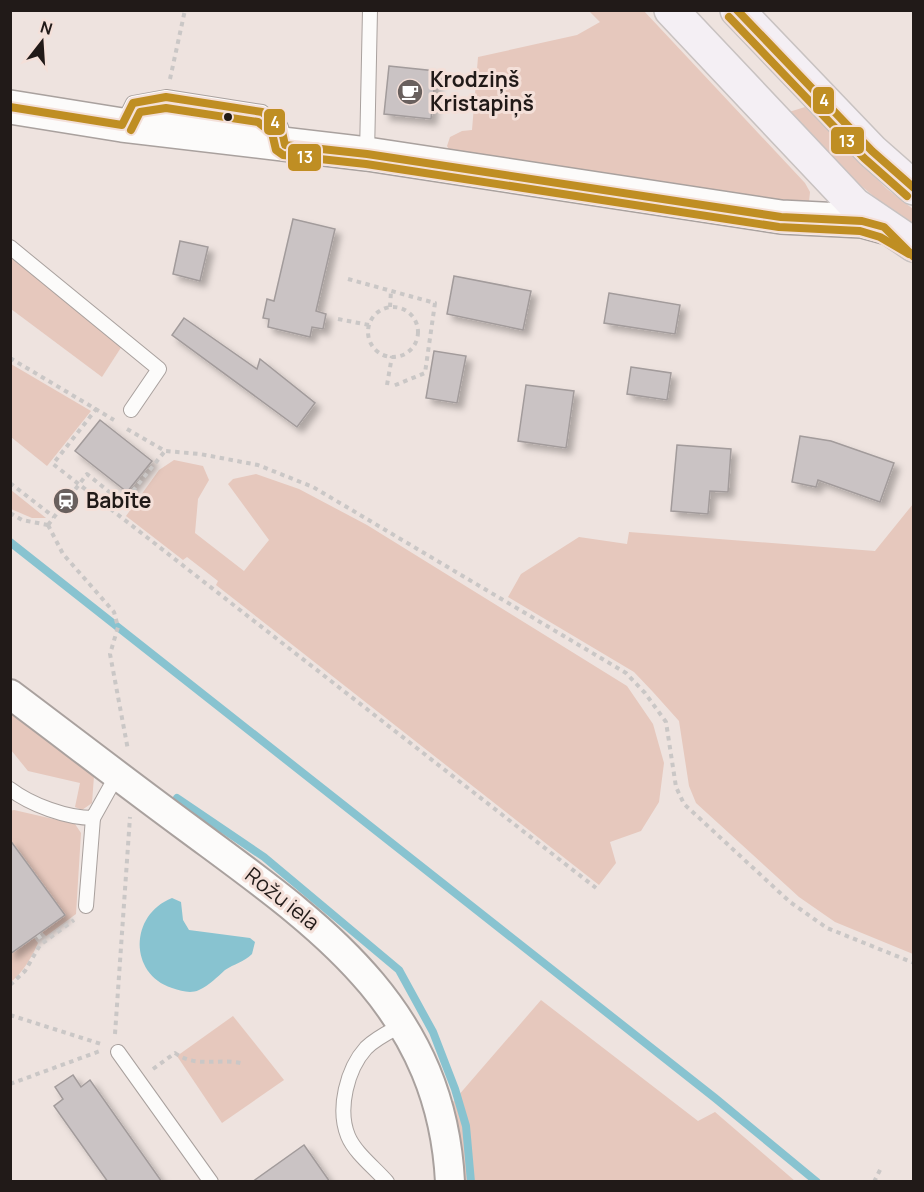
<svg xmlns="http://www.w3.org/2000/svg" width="924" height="1192" font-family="Manrope,sans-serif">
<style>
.green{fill:#e6c8bd}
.water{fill:#88c3d0}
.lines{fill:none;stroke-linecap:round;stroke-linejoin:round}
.stream{stroke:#88c3d0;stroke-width:8}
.building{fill:#cac3c4;stroke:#a29b9b;stroke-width:1.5;filter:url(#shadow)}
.service-casing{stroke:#a9a19e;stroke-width:16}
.minor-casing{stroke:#a9a19e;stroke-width:32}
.tertiary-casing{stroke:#a9a19e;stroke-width:36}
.trunk-casing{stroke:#c8c2c1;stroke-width:36}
.path{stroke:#cac7c6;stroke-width:4;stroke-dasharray:4.5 4.5;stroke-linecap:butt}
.service{stroke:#fcfbfa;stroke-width:14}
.minor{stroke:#fcfbfa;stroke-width:28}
.tertiary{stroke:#fcfbfa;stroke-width:33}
.trunk{stroke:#f4eff4;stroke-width:33}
.bus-1-casing{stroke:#f4e0d9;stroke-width:12}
.bus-2-casing{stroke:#f4e0d9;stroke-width:12}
.bus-1{stroke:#bf8e23;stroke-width:8}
.bus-2{stroke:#bf8e23;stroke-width:8}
.bus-dot{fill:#211a18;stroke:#f4e0d9;stroke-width:2}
.labels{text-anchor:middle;stroke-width:6;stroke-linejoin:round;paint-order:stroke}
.poi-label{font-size:21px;font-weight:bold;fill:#211a18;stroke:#f4e0d9;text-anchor:start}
.street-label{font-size:21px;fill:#211a18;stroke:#f4e0d9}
.line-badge{stroke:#f4e0d9;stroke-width:2}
.badge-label{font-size:16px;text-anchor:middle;font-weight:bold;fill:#fff}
</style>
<defs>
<filter id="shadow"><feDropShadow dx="5.5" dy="5.5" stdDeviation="3" flood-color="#0004"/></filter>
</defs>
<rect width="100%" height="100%" fill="#eee3df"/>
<g class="green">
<polygon points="589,11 644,11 805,183 810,192 809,202 786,202 452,155 447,146 450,137 462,131 472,130 478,57 577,35 600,22"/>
<polygon points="805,107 887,189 913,209 913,229 847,174 789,112"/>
<polygon points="10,256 122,346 102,377 11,309"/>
<polygon points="11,364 91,411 47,466 11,437"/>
<polygon points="174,460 203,466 209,480 198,499 195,533 244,571 269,540 228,484 233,479 256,474 299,489 367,525 627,686 653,724 664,763 659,802 641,831 610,842 616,863 599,885 216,585 218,581 187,557 183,560 126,516 159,470"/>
<polygon points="10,490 11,490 46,518 32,518 11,509"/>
<polygon points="913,504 913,954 835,922 799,897 696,803 689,786 679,721 653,692 634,672 508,597 521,574 579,537 627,544 629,532 875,551"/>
<polygon points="10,713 94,776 92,803 82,810 75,807 80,783 28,771 11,750"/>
<polygon points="14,810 75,824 81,833 76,914 46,936 42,932 65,915 11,840 10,811"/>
<path d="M34,938L38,943C32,957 23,972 11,982V954Z"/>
<polygon points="541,1000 698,1121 715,1112 795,1181 462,1181 451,1104"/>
<polygon points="233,1016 284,1080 222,1123 177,1056"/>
</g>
<path class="water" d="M172,898L181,902L183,920L189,930L250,938L255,942L252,954C244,962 234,964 225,970C217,977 210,985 199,990C190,994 182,991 172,988C129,974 129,915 172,898Z"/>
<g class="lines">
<g class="stream">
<polyline points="10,542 715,1098 817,1182"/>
<polyline points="177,798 264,857 399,970 433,1032 455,1089 466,1126 471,1182"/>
</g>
</g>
<g class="building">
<polygon points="389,66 436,71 431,119 384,114"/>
<polygon points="293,219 335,229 316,311 326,314 323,329 312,327 310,337 268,327 269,319 263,318 267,299 274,301"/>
<polygon points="180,241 208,247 200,281 173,274"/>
<polygon points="454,276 531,291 523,330 447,314"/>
<polygon points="609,293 680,305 675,334 604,323"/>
<polygon points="184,318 257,369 260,359 315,403 297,427 172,335"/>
<polygon points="434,351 466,356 457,403 426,398"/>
<polygon points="631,367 671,373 667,400 627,394"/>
<polygon points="526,385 574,391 566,448 518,441"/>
<polygon points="100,420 152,461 127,492 75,451"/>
<polygon points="800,436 831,441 894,463 880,502 818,480 816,487 792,482"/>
<polygon points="677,445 731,449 728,492 710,491 708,514 671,511"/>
<polygon points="10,840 65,915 10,954"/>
<polygon points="73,1075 81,1087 90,1080 162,1182 108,1182 54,1106 63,1099 55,1087"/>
<polygon points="304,1145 330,1182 252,1182"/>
</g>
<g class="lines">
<g class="service-casing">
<g id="service">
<polyline points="122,125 133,103 166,97 262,112 281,127 285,144"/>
<polyline points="367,154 370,10"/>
<polyline points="10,247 159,369 131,410"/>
<path d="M10,789C31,805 67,818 93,818L117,775"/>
<polyline points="86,906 93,818"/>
<polyline points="118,1052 211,1182"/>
<path d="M387,1182C375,1168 355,1153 348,1136C337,1109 347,1069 366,1048C376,1038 389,1032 402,1025"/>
</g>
</g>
<g class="minor-casing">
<path id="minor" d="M10,694C70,739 128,784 188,828C316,923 441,1005 450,1182"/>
</g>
<g class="tertiary-casing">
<polyline id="tertiary" points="10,107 122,125 367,154 781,217 862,221 884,227"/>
</g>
<g class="trunk-casing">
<g id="trunk">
<polyline points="671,10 855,205 914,245"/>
<polyline points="737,10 872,151 914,188"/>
</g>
</g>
<g class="path">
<polyline points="170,79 185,10"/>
<polyline points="348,279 435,303 425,373 393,386"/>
<polyline points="390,307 391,291"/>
<circle cx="393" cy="332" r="25"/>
<polyline points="338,319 369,325"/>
<polyline points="10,358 114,420"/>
<polyline points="387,385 392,356"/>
<polyline points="97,408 53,464 596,888"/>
<polyline points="127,429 165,451 200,454 258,465 313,487 626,673 645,693 666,722 676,787 684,804 790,902 827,928 914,963"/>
<polyline points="10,483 54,517"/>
<polyline points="10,513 22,520 48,525"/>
<polyline points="48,525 63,554 114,612 118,627 110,654 128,750"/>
<polyline points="48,525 87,474 123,503 165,451"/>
<polyline points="38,935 43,942"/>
<polyline points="10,985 25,971 40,945 74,920"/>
<polyline points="10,1015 101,1044"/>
<polyline points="115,1034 130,817"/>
<path d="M153,1069L175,1053C197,1069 220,1057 244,1064"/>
<polyline points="10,1084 100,1051"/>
<polyline points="874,1182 882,1166"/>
</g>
<use href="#service" class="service"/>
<use href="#minor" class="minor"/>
<use href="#tertiary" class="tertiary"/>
<use href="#trunk" class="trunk"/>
<g class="bus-1-casing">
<g id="bus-1">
<polyline points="737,10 872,151 914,188"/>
<polyline points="10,107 122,125 133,103 166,97 262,112 281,127 285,145 367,154 781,217 862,221 884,227 914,257"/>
</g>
</g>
<g class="bus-2-casing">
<g id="bus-2">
<polyline points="729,17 864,158 907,196"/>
<polyline points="131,130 140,112 166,108 258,122 272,133 276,150 283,155 366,164 779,227 860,231 880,237 909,254"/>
</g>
</g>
<use href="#bus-1" class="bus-1"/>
<use href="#bus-2" class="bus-2"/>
</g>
<defs>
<g id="cafe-disc" transform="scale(1.35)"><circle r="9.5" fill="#69605e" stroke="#f4e0d9"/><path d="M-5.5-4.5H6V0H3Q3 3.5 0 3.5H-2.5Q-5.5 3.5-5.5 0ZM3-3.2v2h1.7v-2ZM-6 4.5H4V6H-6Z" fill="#fff"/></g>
<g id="station-disc" transform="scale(1.35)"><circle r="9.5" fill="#69605e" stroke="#f4e0d9"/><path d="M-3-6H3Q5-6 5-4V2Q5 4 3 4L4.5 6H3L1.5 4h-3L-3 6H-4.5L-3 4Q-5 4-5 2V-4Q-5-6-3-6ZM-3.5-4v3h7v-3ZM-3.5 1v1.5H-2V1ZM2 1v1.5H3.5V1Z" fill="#fff"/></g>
</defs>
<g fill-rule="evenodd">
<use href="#cafe-disc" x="410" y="92"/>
<use href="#station-disc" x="66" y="501"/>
</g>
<circle class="bus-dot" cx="228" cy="117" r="5"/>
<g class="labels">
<g class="poi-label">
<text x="430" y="87">Krodziņš<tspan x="430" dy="24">Kristapiņš</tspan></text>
<text x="86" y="508">Babīte</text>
</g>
<g class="street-label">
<text transform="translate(282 899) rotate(38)" y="7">Rožu iela</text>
</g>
</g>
<g class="line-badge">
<rect x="812" y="86" width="23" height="29" rx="6" fill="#bf8e23"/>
<rect x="263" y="108" width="23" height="28" rx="6" fill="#bf8e23"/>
<rect x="830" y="126" width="35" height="29" rx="6" fill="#bf8e23"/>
<rect x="287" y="143" width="35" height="29" rx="6" fill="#bf8e23"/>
</g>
<g class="badge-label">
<text x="824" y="106">4</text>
<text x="275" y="128">4</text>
<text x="847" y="147">13</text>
<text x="305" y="163">13</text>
</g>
<rect width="924" height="1192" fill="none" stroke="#211a18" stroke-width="24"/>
<g transform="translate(42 42) rotate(17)" stroke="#f4e0d9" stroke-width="4.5" paint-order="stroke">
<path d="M0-4.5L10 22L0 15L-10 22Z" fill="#211a18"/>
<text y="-9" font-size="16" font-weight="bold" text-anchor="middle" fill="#211a18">N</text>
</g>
</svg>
